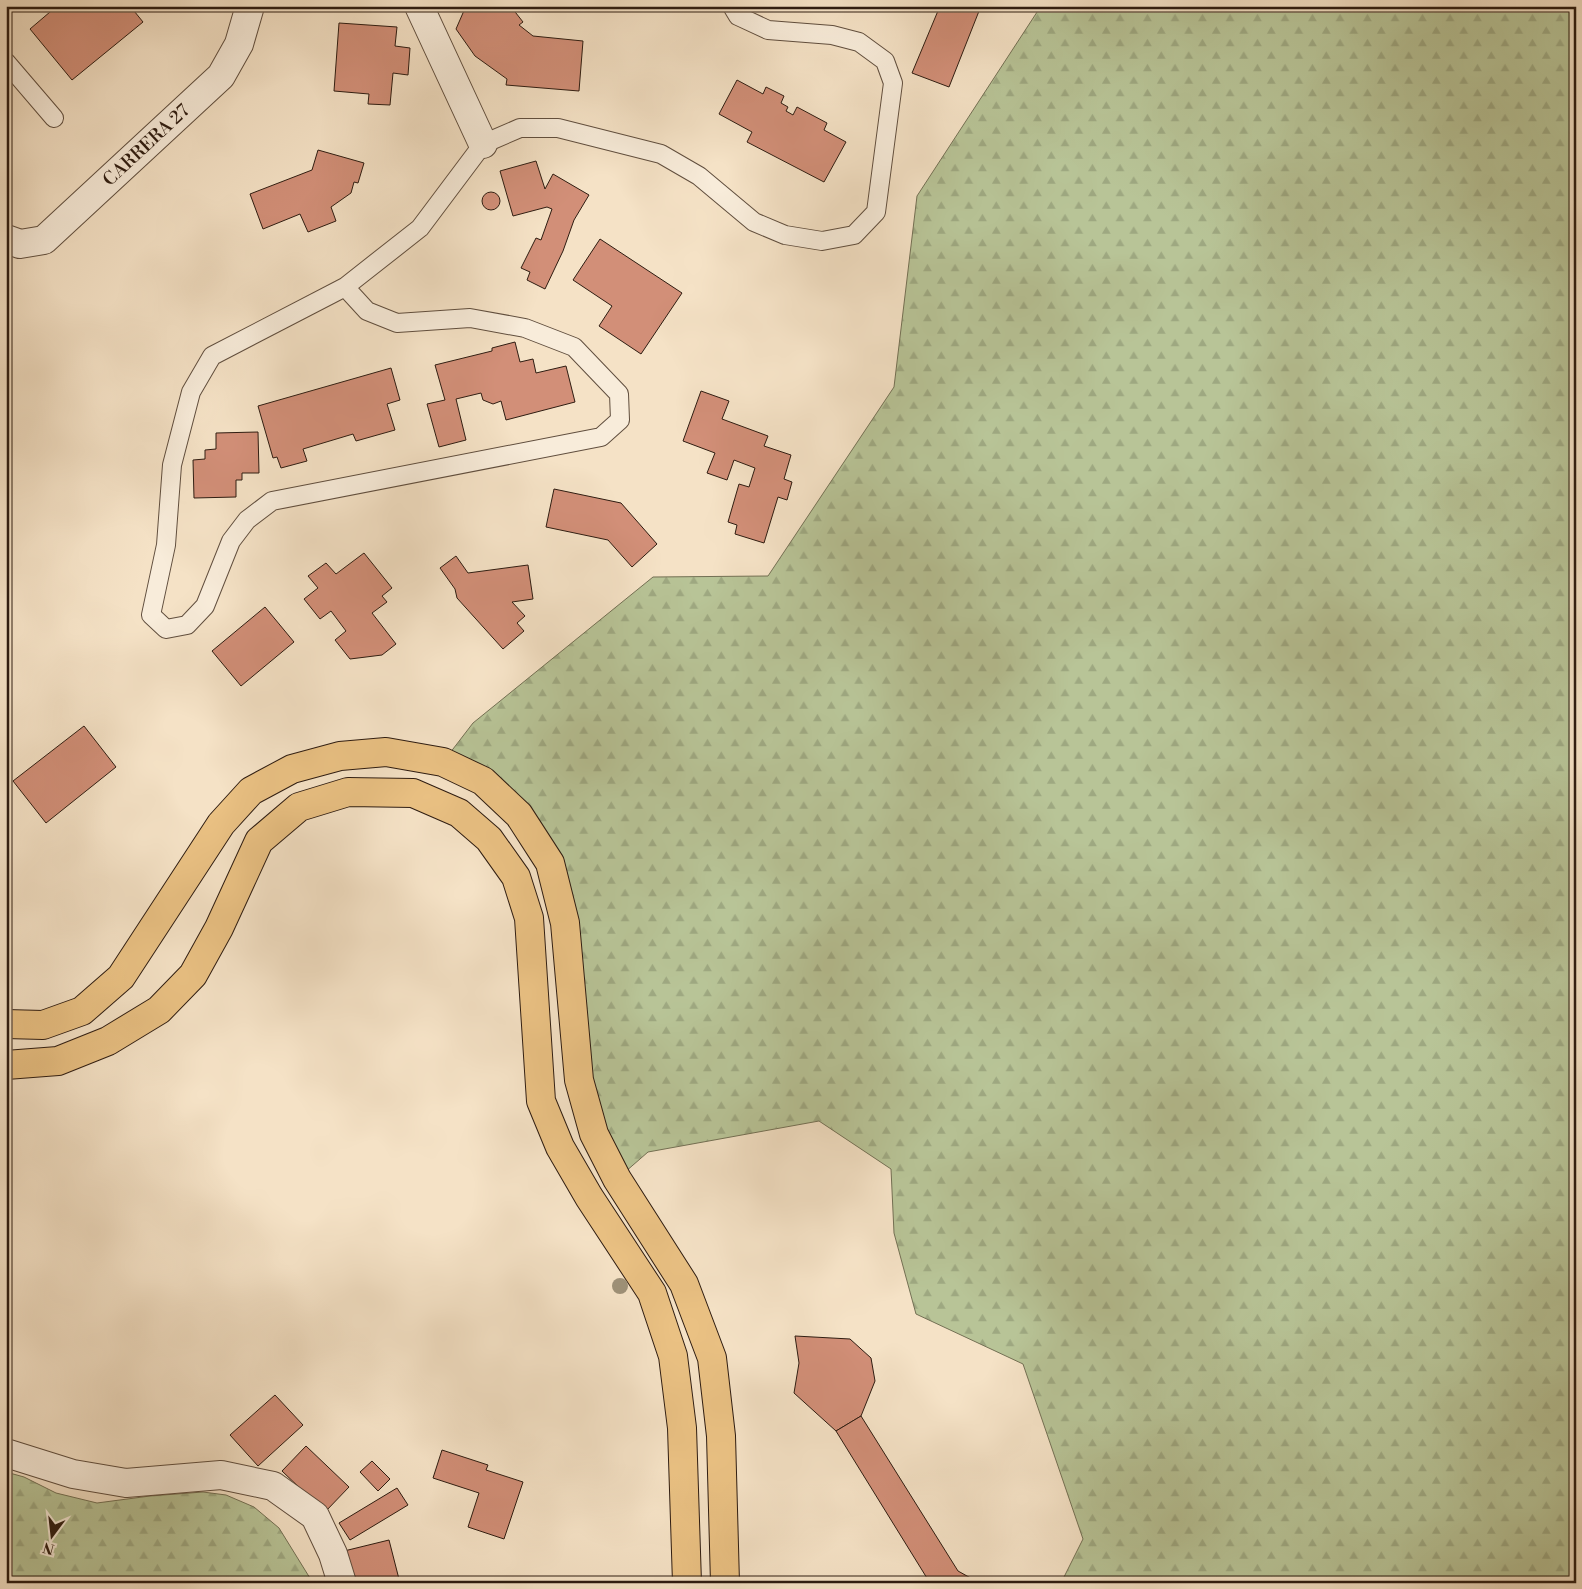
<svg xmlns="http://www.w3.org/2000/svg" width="1582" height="1589" font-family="'Libre Bodoni',serif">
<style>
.forest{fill:url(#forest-firs);stroke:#737054}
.building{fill:#d28f78;stroke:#2e1c11}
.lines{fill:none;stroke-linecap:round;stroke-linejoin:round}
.lane-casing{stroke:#604e3e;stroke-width:20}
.street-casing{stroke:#604e3e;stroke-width:30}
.primary-casing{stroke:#2e1c11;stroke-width:30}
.lane{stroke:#f8ecda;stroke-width:18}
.street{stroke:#f8ecda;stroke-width:28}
.primary{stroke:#eac183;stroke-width:28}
.tree{fill:#9e9178}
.labels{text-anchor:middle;stroke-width:5;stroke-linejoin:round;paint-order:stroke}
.street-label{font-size:18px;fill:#2e1c11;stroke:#f8ecda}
</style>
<defs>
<pattern id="forest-firs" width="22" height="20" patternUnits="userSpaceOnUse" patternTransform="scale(1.25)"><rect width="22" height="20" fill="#b8c497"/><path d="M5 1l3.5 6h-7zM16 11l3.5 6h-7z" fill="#9ea881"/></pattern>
</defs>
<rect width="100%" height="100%" fill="#f5e2c6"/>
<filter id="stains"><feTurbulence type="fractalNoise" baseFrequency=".004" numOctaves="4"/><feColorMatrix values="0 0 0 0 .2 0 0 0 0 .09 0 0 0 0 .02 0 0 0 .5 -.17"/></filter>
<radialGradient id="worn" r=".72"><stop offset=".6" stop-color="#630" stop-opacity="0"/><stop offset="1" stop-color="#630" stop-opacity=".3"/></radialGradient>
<g class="forest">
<polygon points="1041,6 1576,6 1576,1583 1061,1583 1083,1539 1023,1364 916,1314 894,1233 891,1169 819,1121 648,1152 617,1179 594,1134 550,863 443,762 473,723 653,577 768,576 894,387 917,196"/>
<polygon points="6,1472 24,1477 56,1493 97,1503 150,1496 203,1492 226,1495 254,1507 279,1528 313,1583 6,1583"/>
</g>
<g class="building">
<polygon points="57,6 130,6 143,22 72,80 30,29"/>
<polygon points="466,6 516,6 512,8 523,22 519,25 533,36 583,41 579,91 506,85 507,79 475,56 456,29"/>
<polygon points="940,6 981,6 949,87 912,73"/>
<polygon points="339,23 397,27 395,46 410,48 408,75 393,73 390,105 368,104 369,94 334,91"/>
<polygon points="737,80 763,94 766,87 784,96 781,103 788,107 786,111 793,115 797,107 827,123 824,130 846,142 824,182 747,142 752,132 719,114"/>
<polygon points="318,150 364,163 358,183 354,182 351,193 331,207 336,221 308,232 300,214 263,229 250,194 312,170"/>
<polygon points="536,161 545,189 553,174 589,195 574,220 563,251 545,289 527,280 530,272 521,268 536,238 541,240 552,209 547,207 513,216 500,171"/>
<circle cx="491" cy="201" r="9"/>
<polygon points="600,239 682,293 641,354 599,326 612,306 573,280"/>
<polygon points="515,342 520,362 533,359 536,373 566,366 575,402 506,420 501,401 493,404 483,400 481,393 456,399 466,440 439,447 427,404 445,400 435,365 492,351 492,348"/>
<polygon points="391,368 400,400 387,404 395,430 356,441 353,434 303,449 307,461 281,468 277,457 273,458 258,406"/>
<polygon points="701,391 729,401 722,419 768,436 764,446 791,455 784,479 792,482 787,500 778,497 764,543 735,534 737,525 728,522 739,484 749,487 755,468 734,460 727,480 707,473 715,453 683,441"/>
<polygon points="258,432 259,473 242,473 242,480 236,480 236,497 194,498 193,460 205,459 205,450 216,449 216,433"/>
<polygon points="554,489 621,503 657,544 632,567 608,540 546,527"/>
<polygon points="364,553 392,588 382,596 387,602 372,613 396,644 382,655 350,659 335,640 346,631 331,611 320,619 304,599 318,588 308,576 326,563 336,574"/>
<polygon points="456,556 468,573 528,565 533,599 512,602 525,616 517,623 524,631 503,649 457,598 455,589 440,568"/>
<polygon points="265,607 294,642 241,686 212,651"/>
<polygon points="84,726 116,767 46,823 13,781"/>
<polygon points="795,1336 850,1339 871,1358 875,1381 861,1416 836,1431 794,1393 799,1363"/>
<polygon points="275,1395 303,1425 258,1466 230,1435"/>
<polygon points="861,1416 958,1571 976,1581 976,1583 930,1583 836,1431"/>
<polygon points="306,1446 349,1487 325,1512 282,1471"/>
<polygon points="442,1450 488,1465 486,1470 523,1482 504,1539 468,1527 479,1493 433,1478"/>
<polygon points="372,1461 390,1479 378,1491 360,1472"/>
<polygon points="397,1488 408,1505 350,1540 339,1523"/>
<polygon points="389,1540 400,1583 347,1583 340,1552"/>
</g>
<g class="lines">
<g class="lane-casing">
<g id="lane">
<polyline points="6,62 54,118"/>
<polyline points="345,287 367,311 397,323 470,318 525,328 574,347 619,394 620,420 601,437 272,501 247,520 231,541 205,606 187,625 166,629 151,615 166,545 172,465 191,392 212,356 345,287 420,228 483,144 520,128 558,128 661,154 699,176 754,222 785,235 822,241 854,235 876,212 893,83 885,61 859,42 832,35 768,30 738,16 732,6"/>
</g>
</g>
<g class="street-casing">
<g id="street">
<polyline points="419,6 483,144"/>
<polyline points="6,239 20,244 44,240 221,76 239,44 250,6"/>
<polyline points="6,1453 73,1474 126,1483 221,1475 273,1486 315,1516 333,1554 342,1583"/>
</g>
</g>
<g class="primary-casing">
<g id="primary">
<polyline points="6,1024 43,1025 82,1011 121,977 221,824 251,791 292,769 340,756 386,752 443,762 483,781 519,815 550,863 565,923 579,1080 594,1134 617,1179 684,1284 712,1358 721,1436 725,1583"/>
<polyline points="6,1065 58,1061 108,1041 159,1010 193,975 219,928 259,841 299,807 348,792 413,793 459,813 489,839 516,877 529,918 541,1101 560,1147 589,1197 652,1293 673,1356 682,1428 687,1583"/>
</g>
</g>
<use href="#lane" class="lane"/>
<use href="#street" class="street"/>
<use href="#primary" class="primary"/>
</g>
<circle class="tree" cx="620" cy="1286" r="8"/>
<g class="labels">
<g class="street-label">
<text transform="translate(146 145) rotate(-43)" y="6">CARRERA 27</text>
</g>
</g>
<rect width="1582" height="1589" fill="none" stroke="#f5e2c6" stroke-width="25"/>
<rect x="8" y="8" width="1567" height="1574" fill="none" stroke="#2e1c11" stroke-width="2.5"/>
<rect x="12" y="12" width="1557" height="1564" fill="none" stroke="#2e1c11"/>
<g transform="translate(52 1536) rotate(195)" stroke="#f8ecda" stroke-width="4" paint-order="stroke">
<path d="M0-4L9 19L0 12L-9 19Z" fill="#2e1c11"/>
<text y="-8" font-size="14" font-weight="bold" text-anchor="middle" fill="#2e1c11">N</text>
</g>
<rect width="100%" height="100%" filter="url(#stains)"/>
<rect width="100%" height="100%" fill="url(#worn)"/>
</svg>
